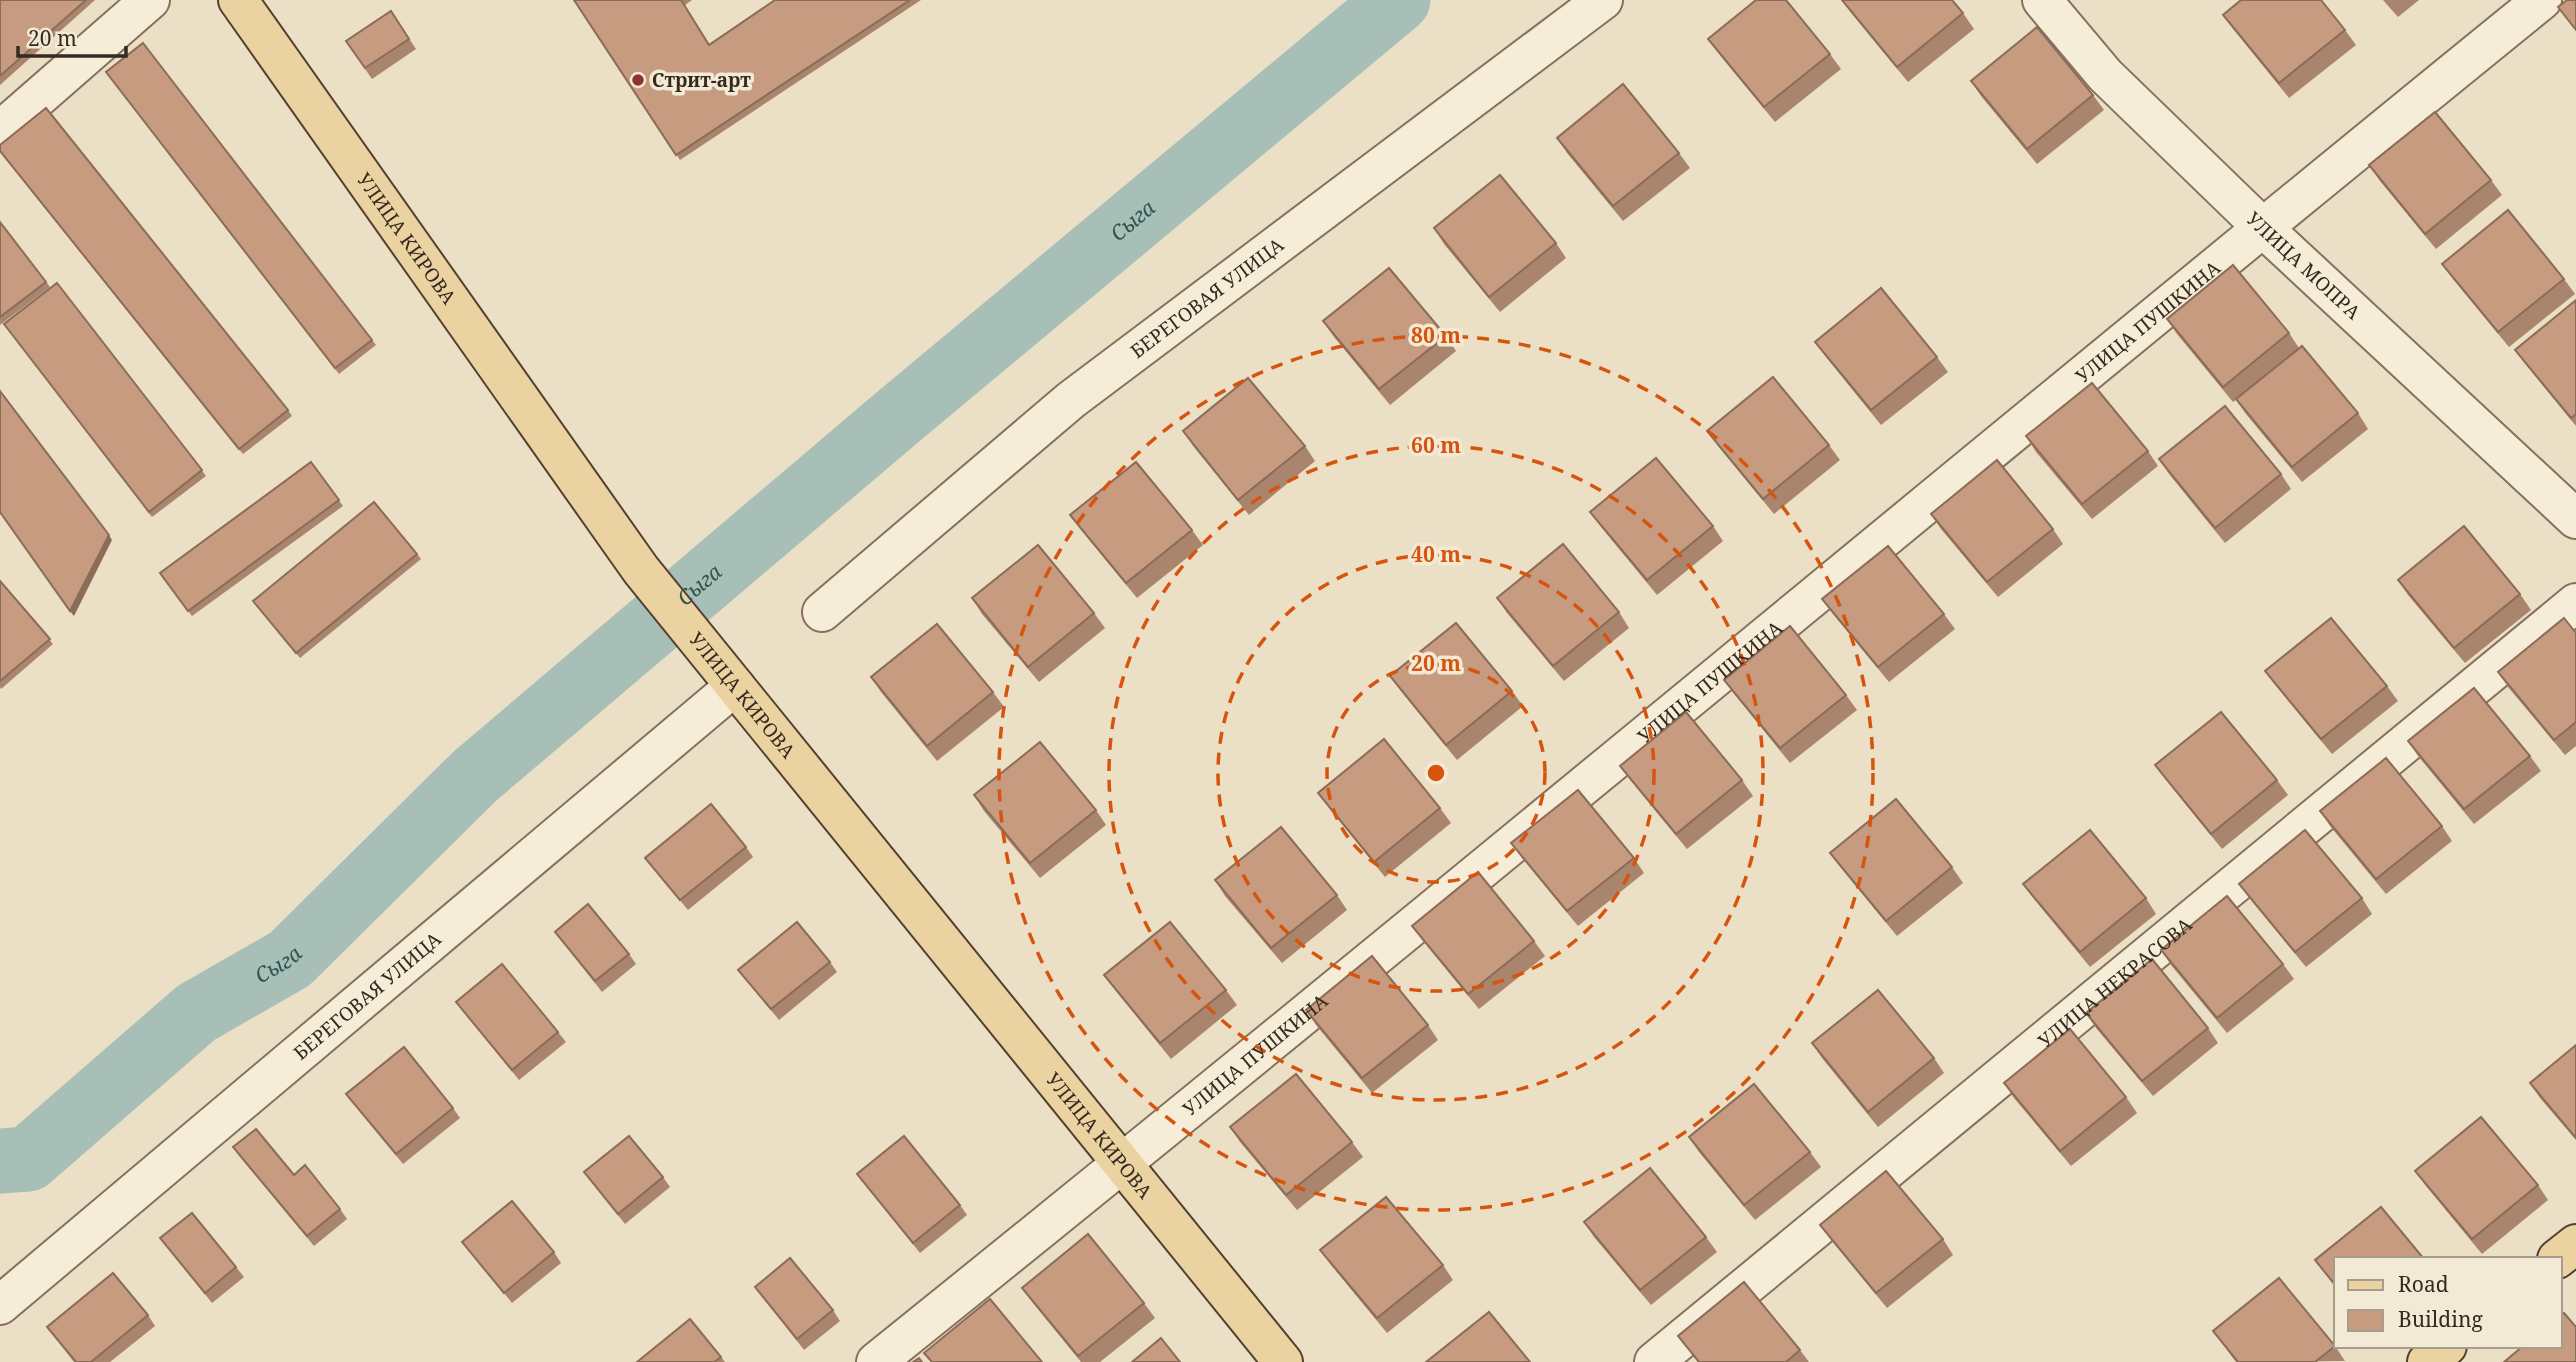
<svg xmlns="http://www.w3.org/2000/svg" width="2576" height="1362" font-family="'Noto Serif',serif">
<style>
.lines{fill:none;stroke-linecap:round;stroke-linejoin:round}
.river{stroke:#a7bfb7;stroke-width:65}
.minor-casing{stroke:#85715d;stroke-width:42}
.major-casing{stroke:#534031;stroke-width:42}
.minor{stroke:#f6edd9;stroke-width:38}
.major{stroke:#ebd2a1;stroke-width:38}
.wall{fill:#aa856d}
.shaded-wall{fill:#8b6c59}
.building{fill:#c69b7f;stroke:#8b6c59;stroke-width:2}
.ring{fill:none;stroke:#d6540e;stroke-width:3.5;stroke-dasharray:12 9}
.poi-dot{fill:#8f3234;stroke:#f3ead5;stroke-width:2.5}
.labels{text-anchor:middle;stroke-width:7;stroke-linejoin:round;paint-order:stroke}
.poi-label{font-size:19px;font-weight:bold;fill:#362a20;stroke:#f3ead5;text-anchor:start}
.street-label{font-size:19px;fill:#362a20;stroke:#f3ead5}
.water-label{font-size:21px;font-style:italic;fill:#305551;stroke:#f3ead5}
.centre{fill:#d6540e;stroke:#f3ead5;stroke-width:3.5}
.ring-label{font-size:21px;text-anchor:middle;font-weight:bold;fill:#d6540e;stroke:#f3ead5;stroke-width:7;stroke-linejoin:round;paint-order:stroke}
</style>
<rect width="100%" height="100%" fill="#ebdfc6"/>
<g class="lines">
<path class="river" id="s1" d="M0,1161L28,1159L196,1013L290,959L475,776L899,416L1398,0"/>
<g class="minor-casing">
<g id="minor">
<path id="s2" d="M2042,0L2105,75L2262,227L2576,519"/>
<polyline points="0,131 150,0"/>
<path id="s3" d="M822,612L1071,400L1603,0"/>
<path id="s4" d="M0,1305L735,686"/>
<path id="s5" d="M876,1362C1435,913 1985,452 2542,0"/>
<path id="s6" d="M1654,1362L2576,603"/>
</g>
</g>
<g class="major-casing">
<g id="major">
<path id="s7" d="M238,0L641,570L1283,1362"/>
<polyline points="2557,1259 2576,1244"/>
<polyline points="2427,1362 2447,1346"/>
</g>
</g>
<use href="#minor" class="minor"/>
<use href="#major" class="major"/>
</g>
<g class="wall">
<polygon points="0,0 95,0 0,85"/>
<polygon points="574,0 692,0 685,5 709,44 775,0 921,0 680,160"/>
<polygon points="1842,0 1963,13 1974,29 1908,82 1852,14"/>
<polygon points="2383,0 2419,0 2398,17"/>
<polygon points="391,11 416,49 372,79 346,41"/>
<polygon points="2223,15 2345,30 2356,45 2289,98 2234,30"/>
<polygon points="1708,39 1830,54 1841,69 1775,122 1719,54"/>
<polygon points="143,43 376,345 339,374 106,72"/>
<polygon points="1971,81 2093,95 2104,110 2037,164 1981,96"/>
<polygon points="1557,138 1679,153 1690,168 1623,221 1567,153"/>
<polygon points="0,152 288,410 292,416 243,454"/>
<polygon points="2369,165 2491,180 2502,195 2436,249 2380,181"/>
<polygon points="0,222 50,287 0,325"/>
<polygon points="1434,228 1556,243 1566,258 1500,312 1444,244"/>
<polygon points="2442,264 2564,279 2575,294 2509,347 2453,279"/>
<polygon points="57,283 206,476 152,517 4,324"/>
<polygon points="2576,300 2576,426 2526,365 2515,350"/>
<polygon points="2167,319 2289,333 2299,348 2358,413 2368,429 2302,482 2246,414 2236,400 2233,402 2177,334"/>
<polygon points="1323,321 1446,336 1456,351 1390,405 1334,337"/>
<polygon points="1815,342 1937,357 1948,372 1881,425 1826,357"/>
<polygon points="1183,431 1305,446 1315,461 1249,515 1193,446"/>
<polygon points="1707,431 1829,445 1840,460 1774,514 1718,446"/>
<polygon points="2026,436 2148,451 2158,466 2092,519 2036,452"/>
<polygon points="2159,459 2281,474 2291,489 2225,543 2169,474"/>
<polygon points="311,462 343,506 192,616 160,573"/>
<polygon points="1590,512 1713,526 1723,541 1657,595 1601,527"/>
<polygon points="1931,514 2053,529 2063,544 1998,597 1941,529"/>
<polygon points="1070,515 1192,530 1203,545 1137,598 1081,530"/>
<polygon points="417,554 421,559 300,658 257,606"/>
<polygon points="2398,580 2520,594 2531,610 2465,663 2408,595"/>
<polygon points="0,581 53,644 1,689 0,687"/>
<polygon points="972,598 1094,613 1105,628 1039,682 982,614"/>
<polygon points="1497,598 1619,612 1629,628 1564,681 1507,613"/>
<polygon points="1822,599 1944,614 1955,629 1889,682 1833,614"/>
<polygon points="2576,633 2576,746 2565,755 2508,687 2498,672"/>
<polygon points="2265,671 2387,686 2398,701 2332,754 2276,686"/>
<polygon points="1390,676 1512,691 1523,706 1457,760 1401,691"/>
<polygon points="871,677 993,692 1004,707 937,761 881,692"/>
<polygon points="1724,680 1846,695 1857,710 1790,763 1735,695"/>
<polygon points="2408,741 2530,756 2541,771 2474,824 2418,756"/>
<polygon points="2155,765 2277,780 2288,795 2222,849 2166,780"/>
<polygon points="1620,766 1742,780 1753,796 1687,849 1631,781"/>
<polygon points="1318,793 1440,808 1451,823 1385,877 1329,808"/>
<polygon points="974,795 1096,810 1106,825 1040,878 984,811"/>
<polygon points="2320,811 2442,826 2452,841 2386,894 2330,826"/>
<polygon points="1511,843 1634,858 1644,873 1578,926 1522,858"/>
<polygon points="746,847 753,857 688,910 645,858"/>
<polygon points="1830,853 1952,867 1963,883 1897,936 1841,868"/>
<polygon points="1215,880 1337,895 1347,910 1282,963 1225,896"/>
<polygon points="2023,884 2146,898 2156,914 2090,967 2034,899"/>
<polygon points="2239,884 2362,898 2372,914 2306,967 2250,899"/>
<polygon points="1412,926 1534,941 1545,956 1479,1009 1423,941"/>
<polygon points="555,932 629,954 636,964 602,992"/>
<polygon points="2161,950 2283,964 2294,979 2227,1033 2171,965"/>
<polygon points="830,962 837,972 779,1020 738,970"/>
<polygon points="1104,975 1226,990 1237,1005 1171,1059 1115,990"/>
<polygon points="456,1002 558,1032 566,1042 519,1080"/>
<polygon points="1306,1010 1428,1025 1438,1040 1372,1093 1316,1025"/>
<polygon points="2086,1013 2208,1028 2218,1043 2153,1096 2096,1028"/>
<polygon points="1812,1043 1934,1058 1944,1073 1878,1127 1822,1058"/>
<polygon points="2576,1045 2576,1140 2540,1098 2530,1083"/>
<polygon points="2004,1083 2126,1097 2137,1113 2071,1166 2014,1098"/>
<polygon points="346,1094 453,1108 460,1118 403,1164"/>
<polygon points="1230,1127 1352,1142 1363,1157 1297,1210 1240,1142"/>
<polygon points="1689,1137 1810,1152 1821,1167 1755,1220 1699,1152"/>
<polygon points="233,1147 294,1175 340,1209 347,1219 314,1246 240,1157"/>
<polygon points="2415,1171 2538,1185 2548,1200 2482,1254 2426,1186"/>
<polygon points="584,1172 663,1177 670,1187 625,1224"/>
<polygon points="857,1174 960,1205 967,1215 920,1253"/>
<polygon points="1584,1222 1706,1237 1717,1252 1651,1305 1594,1237"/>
<polygon points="1820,1225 1943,1239 1953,1255 1887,1308 1831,1240"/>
<polygon points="160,1238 236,1267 244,1277 212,1303"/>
<polygon points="462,1242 554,1252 561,1263 512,1303"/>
<polygon points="1320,1250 1443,1265 1453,1280 1387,1333 1331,1265"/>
<polygon points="2336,1259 2336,1288 2315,1260"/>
<polygon points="755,1287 833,1310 840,1321 804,1350"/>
<polygon points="1022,1288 1144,1303 1155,1318 1100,1362 1081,1362 1033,1303"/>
<polygon points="148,1315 155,1326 110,1362 74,1362 47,1327"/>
<polygon points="2213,1331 2335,1346 2345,1361 2236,1362"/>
<polygon points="1678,1336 1800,1350 1809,1362 1698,1362"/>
<polygon points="721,1357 725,1362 637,1362"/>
</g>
<polygon class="shaded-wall" points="109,535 112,540 74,616 70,611"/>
<g class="building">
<polygon points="0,0 86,0 0,76"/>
<polygon points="574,0 681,0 709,45 775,0 910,0 676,155"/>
<polygon points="1756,0 1786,0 1830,54 1764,107 1708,39"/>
<polygon points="1842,0 1952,0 1963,13 1897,67"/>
<polygon points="2241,0 2321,0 2345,30 2279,83 2223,15"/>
<polygon points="2567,0 2576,0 2576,30 2558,7"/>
<polygon points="391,11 409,39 365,68 346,41"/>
<polygon points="2037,27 2093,95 2027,149 1971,81"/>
<polygon points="143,43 372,340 335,368 106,72"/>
<polygon points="1623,84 1679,153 1613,206 1557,138"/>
<polygon points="46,108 288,410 239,449 0,151 0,145"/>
<polygon points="2435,112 2491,180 2425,234 2369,165"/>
<polygon points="1500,175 1556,243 1489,297 1434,228"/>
<polygon points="2508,210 2564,279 2498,332 2442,264"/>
<polygon points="0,222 46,282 0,317"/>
<polygon points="2233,265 2289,333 2223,387 2167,319"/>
<polygon points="1389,268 1446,336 1379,389 1323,321"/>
<polygon points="57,283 202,470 149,512 4,324"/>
<polygon points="1881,288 1937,357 1871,410 1815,342"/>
<polygon points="2576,300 2576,414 2571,418 2515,350"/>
<polygon points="2302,346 2358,413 2292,467 2236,399"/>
<polygon points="1773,377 1829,445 1763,499 1707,431"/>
<polygon points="1248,378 1305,446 1238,500 1183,431"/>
<polygon points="2092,383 2148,451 2082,504 2026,436"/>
<polygon points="0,391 109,535 70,611 0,512"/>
<polygon points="2225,406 2281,474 2215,528 2159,459"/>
<polygon points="1656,458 1713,526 1647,580 1590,512"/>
<polygon points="1997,460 2053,529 1987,582 1931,514"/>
<polygon points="311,462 339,500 188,611 160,573"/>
<polygon points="1136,462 1192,530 1126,583 1070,515"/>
<polygon points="374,502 417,554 296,653 253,601"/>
<polygon points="2464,526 2520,594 2454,648 2398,580"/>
<polygon points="1563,544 1619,612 1553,666 1497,598"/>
<polygon points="1038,545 1094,613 1028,667 972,598"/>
<polygon points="1888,546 1944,614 1878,667 1822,599"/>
<polygon points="0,581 50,639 0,681"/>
<polygon points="2331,618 2387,686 2321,739 2265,671"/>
<polygon points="2564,618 2576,633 2576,722 2554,740 2498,672"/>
<polygon points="1456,623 1512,691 1446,745 1390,676"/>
<polygon points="937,624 993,692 927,746 871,677"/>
<polygon points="1790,626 1846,695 1780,748 1724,680"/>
<polygon points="2474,688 2530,756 2464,809 2408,741"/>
<polygon points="1686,712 1742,780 1676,834 1620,766"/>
<polygon points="2221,712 2277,780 2211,834 2155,765"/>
<polygon points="1384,739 1440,808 1374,862 1318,793"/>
<polygon points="1040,742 1096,810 1030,863 974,795"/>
<polygon points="2386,758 2442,826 2376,879 2320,811"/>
<polygon points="1578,790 1634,858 1567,911 1511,843"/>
<polygon points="1896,799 1952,867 1886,921 1830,853"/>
<polygon points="711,804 746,847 680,900 645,858"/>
<polygon points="1281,827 1337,895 1271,948 1215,880"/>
<polygon points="2090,830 2146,898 2080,952 2023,884"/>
<polygon points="2305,830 2362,898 2295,952 2239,884"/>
<polygon points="1478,872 1534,941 1468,994 1412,926"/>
<polygon points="2227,896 2283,964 2217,1018 2161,950"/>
<polygon points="588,904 629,954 595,981 555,932"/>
<polygon points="797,922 830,962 771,1009 738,970"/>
<polygon points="1170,922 1226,990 1160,1043 1104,975"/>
<polygon points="1372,956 1428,1025 1362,1078 1306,1010"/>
<polygon points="2152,959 2208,1028 2142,1081 2086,1013"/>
<polygon points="502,964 558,1032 512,1070 456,1002"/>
<polygon points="1878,990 1934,1058 1868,1112 1812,1043"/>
<polygon points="2070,1029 2126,1097 2060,1151 2004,1083"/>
<polygon points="2576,1045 2576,1138 2530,1083"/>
<polygon points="404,1047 453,1108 396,1154 346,1094"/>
<polygon points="1296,1074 1352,1142 1286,1195 1230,1127"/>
<polygon points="1754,1084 1810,1152 1744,1205 1689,1137"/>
<polygon points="2481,1117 2538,1185 2472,1239 2415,1171"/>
<polygon points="256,1129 294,1175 305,1165 340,1209 307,1236 233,1147"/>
<polygon points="629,1136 663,1177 618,1214 584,1172"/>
<polygon points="904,1136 960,1205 913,1243 857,1174"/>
<polygon points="1650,1168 1706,1237 1640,1290 1584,1222"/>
<polygon points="1886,1171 1943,1239 1876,1293 1820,1225"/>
<polygon points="1386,1197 1443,1265 1377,1318 1320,1250"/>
<polygon points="512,1201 554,1252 504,1293 462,1242"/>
<polygon points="2381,1207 2424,1259 2336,1259 2336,1286 2315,1260"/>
<polygon points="192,1213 236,1267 205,1293 160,1238"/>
<polygon points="1088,1234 1144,1303 1078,1356 1022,1288"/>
<polygon points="790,1258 833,1310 797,1339 755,1287"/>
<polygon points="113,1273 148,1315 91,1362 76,1362 47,1327"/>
<polygon points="2279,1278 2335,1346 2315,1362 2238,1362 2213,1331"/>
<polygon points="1744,1282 1800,1350 1786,1362 1699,1362 1678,1336"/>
<polygon points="990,1299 1042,1362 932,1362 924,1353"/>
<polygon points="1489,1312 1530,1362 1426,1362"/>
<polygon points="2564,1313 2576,1327 2576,1362 2504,1362 2523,1346 2560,1346 2560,1317"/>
<polygon points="690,1319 721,1357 714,1362 637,1362"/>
<polygon points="1161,1338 1180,1362 1132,1362"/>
<polygon points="919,1358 922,1362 913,1362"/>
</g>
<g class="ring">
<circle cx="1436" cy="773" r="109"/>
<circle cx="1436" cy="773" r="218"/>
<circle cx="1436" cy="773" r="327"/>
<circle cx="1436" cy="773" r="437"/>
</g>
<circle class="poi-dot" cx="638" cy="80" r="7"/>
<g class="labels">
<g class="poi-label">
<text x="652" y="87">Стрит-арт</text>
</g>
<g class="street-label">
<text dy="7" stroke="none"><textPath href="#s7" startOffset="292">УЛИЦА КИРОВА</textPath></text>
<text dy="7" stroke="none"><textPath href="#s2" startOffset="373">УЛИЦА МОПРА</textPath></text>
<text dy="7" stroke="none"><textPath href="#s3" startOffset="497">БЕРЕГОВАЯ УЛИЦА</textPath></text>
<text dy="7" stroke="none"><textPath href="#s5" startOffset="1643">УЛИЦА ПУШКИНА</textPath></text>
<text dy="7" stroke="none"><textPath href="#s5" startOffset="1076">УЛИЦА ПУШКИНА</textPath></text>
<text dy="7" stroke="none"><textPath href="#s7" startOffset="859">УЛИЦА КИРОВА</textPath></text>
<text dy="7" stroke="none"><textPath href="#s6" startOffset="597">УЛИЦА НЕКРАСОВА</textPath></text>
<text dy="7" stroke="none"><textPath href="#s4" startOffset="480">БЕРЕГОВАЯ УЛИЦА</textPath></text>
<text dy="7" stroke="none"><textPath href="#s5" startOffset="488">УЛИЦА ПУШКИНА</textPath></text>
<text dy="7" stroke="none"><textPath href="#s7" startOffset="1426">УЛИЦА КИРОВА</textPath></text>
</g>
<g class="water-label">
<text dy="7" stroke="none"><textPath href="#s1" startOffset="1480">Сыга</textPath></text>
<text dy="7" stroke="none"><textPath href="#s1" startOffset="914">Сыга</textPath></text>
<text dy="7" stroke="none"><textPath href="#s1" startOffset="346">Сыга</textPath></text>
</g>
</g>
<circle cx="1436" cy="773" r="10" class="centre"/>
<g class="ring-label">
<text x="1436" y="343">80 m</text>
<text x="1436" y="453">60 m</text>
<text x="1436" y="562">40 m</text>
<text x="1436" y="671">20 m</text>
</g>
<rect x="2334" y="1257" width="228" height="91" fill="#f3ead5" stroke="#a79d8d" stroke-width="2"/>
<rect x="2348" y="1280" width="35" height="10" fill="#ebd2a1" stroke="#a79d8d" stroke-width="2"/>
<text x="2398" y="1292" font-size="21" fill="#362a20">Road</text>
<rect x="2348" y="1310" width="35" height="21" fill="#c69b7f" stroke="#a79d8d" stroke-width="2"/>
<text x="2398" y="1327" font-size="21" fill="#362a20">Building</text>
<path d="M18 46v10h108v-10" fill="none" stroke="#362a20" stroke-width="3.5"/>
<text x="28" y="46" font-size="21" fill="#362a20" stroke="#f3ead5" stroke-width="5" paint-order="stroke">20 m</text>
</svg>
